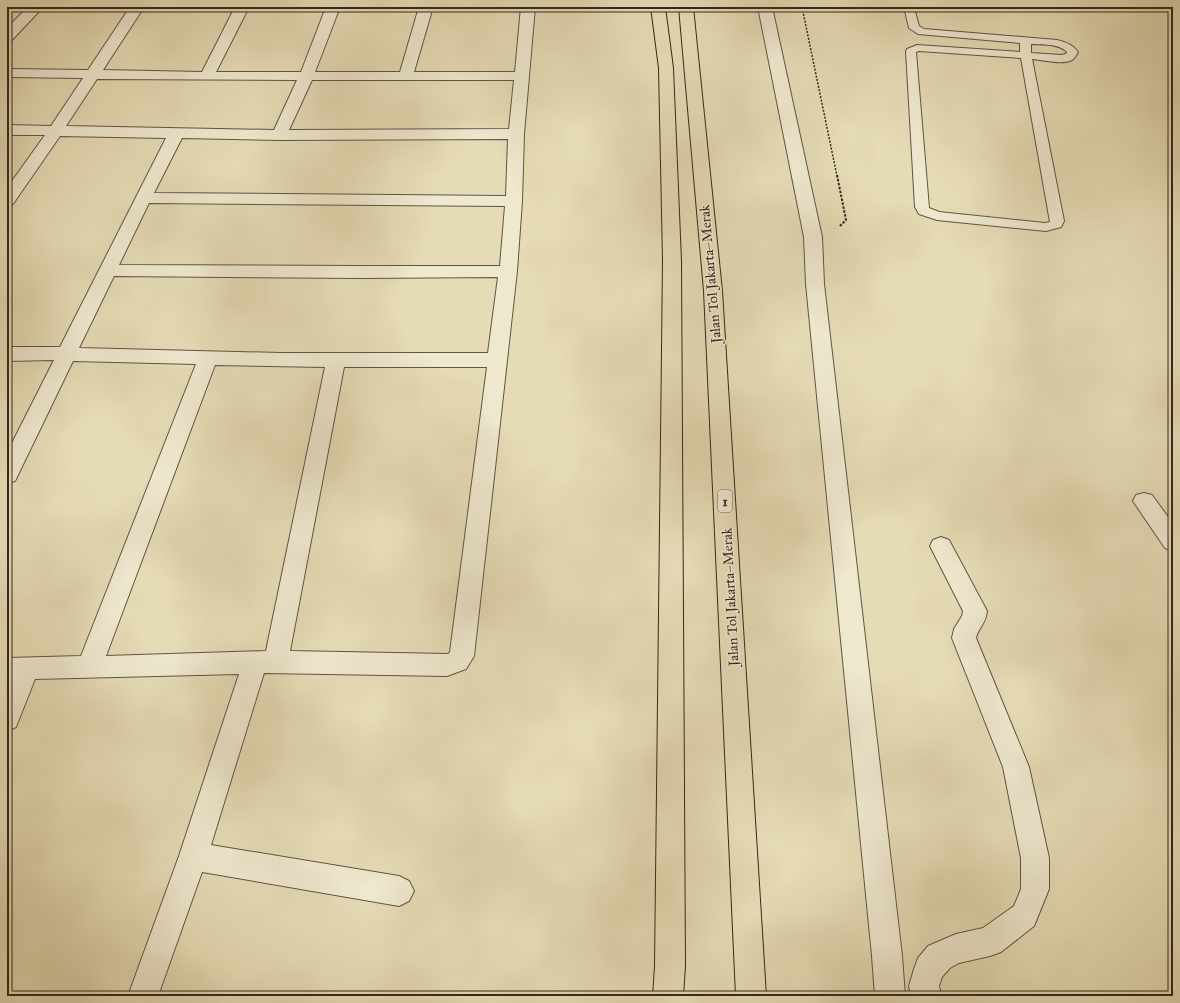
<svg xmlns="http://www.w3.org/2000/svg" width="1180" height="1003" font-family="'IM FELL Great Primer',serif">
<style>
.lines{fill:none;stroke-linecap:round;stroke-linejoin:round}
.service-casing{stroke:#5f5544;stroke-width:2}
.minor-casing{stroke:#5f5544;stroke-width:2}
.motorway-casing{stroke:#32281f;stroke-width:2}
.path-far1{stroke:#32281f;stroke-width:1.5;stroke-dasharray:2 1.5;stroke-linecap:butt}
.path{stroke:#32281f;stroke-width:2;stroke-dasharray:2.5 1.5;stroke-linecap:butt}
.service{fill:#eee8cf;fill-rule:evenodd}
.minor{fill:#eee8cf;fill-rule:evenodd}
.motorway{fill:#e5dbb5;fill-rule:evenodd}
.labels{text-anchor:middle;stroke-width:3;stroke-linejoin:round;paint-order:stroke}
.shield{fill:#eee8cf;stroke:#6a6254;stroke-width:1}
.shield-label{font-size:13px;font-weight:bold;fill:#32281f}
.street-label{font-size:14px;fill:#32281f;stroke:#eee8cf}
</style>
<rect width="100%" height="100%" fill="#e5dbb5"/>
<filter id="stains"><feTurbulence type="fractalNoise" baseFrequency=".005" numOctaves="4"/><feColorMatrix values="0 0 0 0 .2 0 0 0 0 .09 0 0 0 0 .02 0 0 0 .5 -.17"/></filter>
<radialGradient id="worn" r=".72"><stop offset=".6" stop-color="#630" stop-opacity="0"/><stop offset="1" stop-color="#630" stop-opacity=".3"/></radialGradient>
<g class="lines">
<g class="service-casing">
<path id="service" d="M901,7L914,8L919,26L924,29L1057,40C1066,42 1073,45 1078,52C1077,54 1075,58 1072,60C1062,65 1043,60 1032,59L1064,221L1061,227L1046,231L937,220L919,214L915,207L906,51L907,49L917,45L1020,52V43L918,34L909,28L905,11ZM1031,44C1042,45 1058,43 1067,52L1066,54L1061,55L1031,53ZM919,51L1021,58L1050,222L1045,223L939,212L929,208L916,52Z"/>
</g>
<g class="minor-casing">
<g id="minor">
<polygon points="28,7 43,7 12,40 7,41 7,28"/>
<path d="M130,7H144L103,70L202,72L235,7H249L216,72H301L326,7H340L315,72H400L419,7H433L414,72H515L521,7H535L524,134L522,201L517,271L474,656L466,669L447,676L264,673L211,845L399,876L409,881L414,891L409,901L399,906L202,872L158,996H128L179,856L239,674L35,679L16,727L7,731V686L9,680H7V658L81,656L196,364L73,361L18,475L15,481L7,483V453L54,360L7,361V347H60L166,138L60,136L13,204L7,205V188L45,135H7V125L51,126L83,78L7,77V69L88,70ZM97,79L297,80L274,130L66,126ZM312,80H514L509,129L289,130ZM182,138L279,140L508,139L506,196L154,193ZM149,203L505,206L500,266H361L119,265ZM114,276L361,278L498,277L488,353H280L79,348ZM215,365L325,367L266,651L106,656ZM344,367H487L450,652L448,654L290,651Z"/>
<polygon points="758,7 772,7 822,237 824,284 902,956 905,996 875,996 872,956 806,284 804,237"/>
<polygon points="1144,493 1152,495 1173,524 1173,551 1165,548 1133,501 1136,495"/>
<path d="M941,537L949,540L987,611C986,624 978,628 976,638L1029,767L1049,858V889L1034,926L1001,952L990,956L959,963L950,968L942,977L939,986L941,996H911L909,986L914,969L918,958L928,946L956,934L983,928L1014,906L1021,889V858L1003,767L952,638L954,629L962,616L963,611L930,546L933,540Z"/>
</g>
</g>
<g class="motorway-casing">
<g id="motorway">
<polygon points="651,7 665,7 673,68 681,261 685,966 683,996 653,996 655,966 663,261 659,68"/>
<polygon points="679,7 693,7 722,291 766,996 736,996 704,291"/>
</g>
</g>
<polyline class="path-far1" points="802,7 837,176"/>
<polyline class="path" points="837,175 846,220 839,227"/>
<use href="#service" class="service"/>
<use href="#minor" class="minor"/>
<use href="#motorway" class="motorway"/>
</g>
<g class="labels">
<rect class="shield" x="718" y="490" width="14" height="22" rx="3"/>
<g class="shield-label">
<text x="725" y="506">1</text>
</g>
<g class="street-label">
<text transform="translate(710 274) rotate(-95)" y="5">Jalan Tol Jakarta–Merak</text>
<text transform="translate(730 597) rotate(-93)" y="5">Jalan Tol Jakarta–Merak</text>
</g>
</g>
<rect width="1180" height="1003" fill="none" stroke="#e5dbb5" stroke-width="24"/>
<rect x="8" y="8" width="1164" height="987" fill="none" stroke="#32281f" stroke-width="2"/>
<rect x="12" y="12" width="1156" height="979" fill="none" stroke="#32281f"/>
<rect width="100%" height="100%" filter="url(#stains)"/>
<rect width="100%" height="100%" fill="url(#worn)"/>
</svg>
